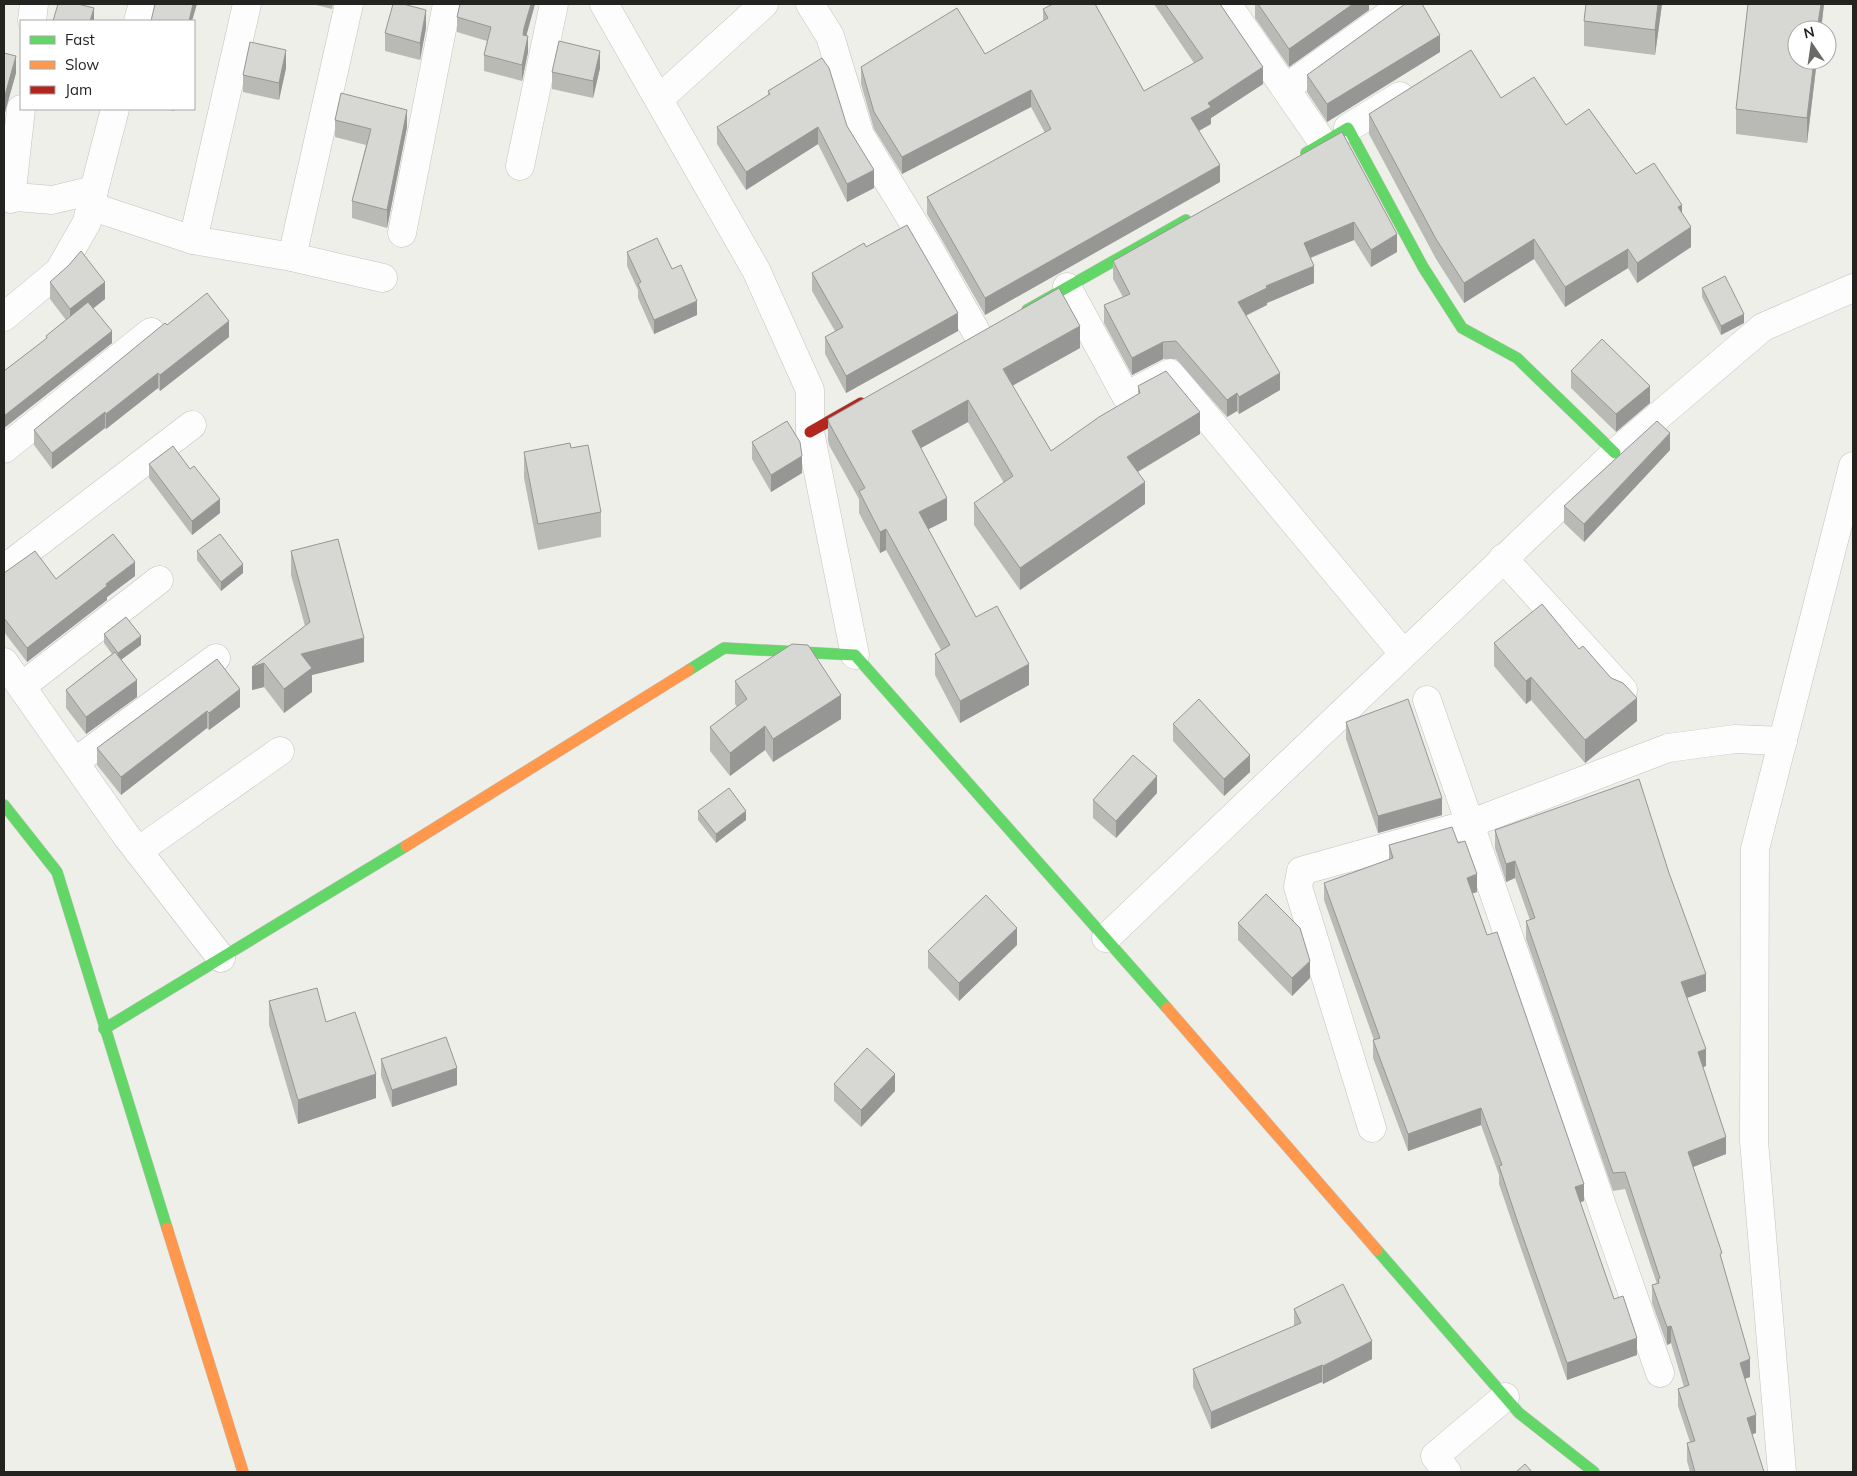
<svg xmlns="http://www.w3.org/2000/svg" width="1857" height="1476" font-family="Mulish,sans-serif">
<style>
.lines{fill:none;stroke-linecap:round;stroke-linejoin:round}
.street-casing{stroke:#c3c4bf;stroke-width:29}
.fast-casing{stroke:#c3c4bf;stroke-width:12}
.slow-casing{stroke:#c3c4bf;stroke-width:12}
.jam-casing{stroke:#c3c4bf;stroke-width:12}
.street{stroke:#fcfdfc;stroke-width:28}
.fast{stroke:#63d668;stroke-width:11}
.slow{stroke:#ff974d;stroke-width:11}
.jam{stroke:#b3261e;stroke-width:11}
.wall{fill:#b9bab6}
.shaded-wall{fill:#969794}
.building{fill:#d7d8d4;stroke:#969794}
</style>
<rect width="100%" height="100%" fill="#eeefe9"/>
<g class="lines">
<g class="street-casing">
<g id="street">
<polyline points="604,4 756,270 810,390 810,432 855,655"/>
<polyline points="810,4 830,36 860,135 927,245 979,337"/>
<polyline points="1227,4 1323,143"/>
<polyline points="32,21 34,4"/>
<polyline points="138,21 143,4"/>
<polyline points="1286,88 1404,4"/>
<polyline points="659,99 764,4"/>
<polyline points="1348,128 1400,96"/>
<polyline points="520,166 554,4"/>
<polyline points="4,196 52,200 94,190 115,109"/>
<polyline points="11,199 21,109"/>
<polyline points="90,206 193,240 292,257 383,278"/>
<polyline points="402,233 447,4"/>
<polyline points="193,240 247,4"/>
<polyline points="292,257 349,4"/>
<polyline points="1067,287 1126,396 1170,373 1403,653"/>
<polyline points="4,317 59,271 87,222 94,190"/>
<polyline points="4,449 151,332"/>
<polyline points="1503,558 1623,690"/>
<polyline points="4,569 192,425"/>
<polyline points="4,662 125,834 221,958"/>
<polyline points="22,686 159,580"/>
<polyline points="1427,700 1660,1373"/>
<polyline points="75,762 216,658"/>
<polyline points="138,851 280,751"/>
<polyline points="1106,938 1615,453 1763,327 1853,288"/>
<polyline points="1372,1128 1298,887 1301,871 1469,824 1668,748 1735,739 1783,741"/>
<polyline points="1447,1472 1435,1456 1505,1397"/>
<polyline points="1782,1472 1754,1141 1755,849 1853,466"/>
</g>
</g>
<g class="fast-casing">
<g id="fast">
<polyline points="1306,153 1348,128 1423,267 1462,328 1517,358 1615,453"/>
<polyline points="1027,310 1186,220"/>
<polyline points="689,670 724,648 855,655 1167,1008"/>
<polyline points="4,805 57,872 167,1228"/>
<polyline points="104,1029 406,846"/>
<polyline points="1377,1250 1519,1413 1594,1472"/>
</g>
</g>
<g class="slow-casing">
<g id="slow">
<polyline points="406,846 689,670"/>
<polyline points="1167,1008 1377,1250"/>
<polyline points="167,1228 243,1472"/>
</g>
</g>
<g class="jam-casing">
<polyline id="jam" points="810,432 861,403"/>
</g>
<use href="#street" class="street"/>
<use href="#fast" class="fast"/>
<use href="#slow" class="slow"/>
<use href="#jam" class="jam"/>
</g>
<g class="wall">
<polygon points="312,4 333,4 332,9"/>
<polygon points="460,4 535,4 526,36 528,52 522,81 484,71 484,55 487,41 457,32 457,17"/>
<polygon points="1154,4 1220,4 1263,84 1211,118 1211,124 1199,131 1220,182 985,315 927,214 927,197 1045,133 1031,107 902,174 874,129 861,84 861,67 985,54 1043,21 1043,9 1144,91 1194,63"/>
<polygon points="1255,4 1369,4 1369,10 1289,67 1255,18"/>
<polygon points="1586,4 1662,4 1655,55 1584,46 1584,21"/>
<polygon points="1748,4 1824,4 1821,30 1797,30 1797,60 1817,60 1807,143 1736,134 1736,109"/>
<polygon points="426,28 420,60 385,51 385,33"/>
<polygon points="1440,52 1327,122 1307,92 1307,75"/>
<polygon points="4,53 16,73 5,112 4,112"/>
<polygon points="286,68 279,100 243,92 243,75"/>
<polygon points="600,68 593,98 552,89 552,72"/>
<polygon points="768,91 847,126 874,188 847,202 818,144 746,190 717,144 717,127 768,96"/>
<polygon points="1501,98 1636,174 1682,213 1691,247 1637,283 1628,268 1565,307 1534,259 1464,303 1436,259 1369,134 1369,114"/>
<polygon points="164,109 175,109 174,111"/>
<polygon points="335,120 407,127 387,228 352,218 352,201 366,145 335,137"/>
<polygon points="1342,132 1397,252 1371,267 1354,240 1311,258 1314,283 1267,303 1267,305 1246,316 1280,390 1239,414 1237,411 1227,417 1176,359 1163,359 1132,375 1104,323 1104,305 1123,297 1113,279 1113,261"/>
<polygon points="627,252 672,269 697,315 654,334 638,298 638,290 627,266"/>
<polygon points="812,273 958,331 846,393 825,354 825,337 835,331 812,291"/>
<polygon points="50,282 105,299 93,309 112,343 4,428 4,371 46,339 46,336 66,320 50,299"/>
<polygon points="1702,288 1744,323 1721,335 1702,297"/>
<polygon points="167,325 229,337 160,391 158,388 106,429 105,428 52,469 34,445 34,430"/>
<polygon points="1080,348 1012,386 1051,451 1138,395 1138,386 1200,434 1138,472 1145,504 1020,590 974,525 974,503 1004,483 968,422 921,448 947,520 928,529 976,617 1029,685 960,723 935,675 935,654 941,650 886,550 880,553 859,513 859,499 829,445 828,440 828,419"/>
<polygon points="1571,371 1650,403 1616,432 1571,388"/>
<polygon points="752,442 802,473 771,492 752,459"/>
<polygon points="571,448 601,512 601,537 538,550 524,478 524,452"/>
<polygon points="1670,450 1584,542 1564,523 1564,506"/>
<polygon points="149,464 220,513 192,535 149,478"/>
<polygon points="197,551 243,573 221,591 197,560"/>
<polygon points="291,551 364,662 312,675 312,692 284,713 264,687 252,690 252,667 305,626 291,575"/>
<polygon points="4,573 56,579 135,576 107,597 107,600 27,662 4,632"/>
<polygon points="104,634 141,645 121,660 137,697 86,734 66,708 66,690 112,654 104,643"/>
<polygon points="1494,643 1637,721 1585,763 1531,700 1526,704 1494,666"/>
<polygon points="217,659 240,707 209,730 207,728 121,795 97,765 97,748"/>
<polygon points="735,681 841,719 773,762 765,750 730,776 710,751 710,727 737,707 735,704"/>
<polygon points="1346,722 1442,815 1378,833 1346,739"/>
<polygon points="1173,724 1250,772 1224,796 1173,741"/>
<polygon points="1157,793 1116,838 1093,818 1093,800"/>
<polygon points="698,811 746,820 716,843 698,820"/>
<polygon points="1495,830 1706,991 1687,998 1706,1066 1703,1067 1726,1154 1693,1167 1722,1261 1750,1377 1745,1379 1756,1433 1752,1434 1764,1472 1690,1472 1687,1461 1687,1443 1690,1442 1678,1406 1678,1389 1684,1387 1671,1343 1667,1345 1652,1303 1652,1285 1657,1284 1625,1189 1613,1191 1526,939 1526,921 1530,920 1515,878 1506,882 1495,848"/>
<polygon points="1389,845 1477,892 1472,893 1584,1201 1580,1202 1614,1299 1637,1355 1567,1380 1517,1237 1499,1184 1499,1175 1481,1125 1408,1151 1373,1058 1373,1040 1374,1040 1324,900 1324,883 1389,860"/>
<polygon points="1238,923 1310,978 1292,996 1238,940"/>
<polygon points="1017,945 959,1001 928,968 928,951"/>
<polygon points="269,1001 326,1022 376,1098 298,1124 269,1025"/>
<polygon points="381,1059 457,1085 392,1107 381,1076"/>
<polygon points="834,1084 895,1091 861,1127 834,1101"/>
<polygon points="1294,1309 1372,1359 1323,1384 1322,1382 1211,1429 1193,1387 1193,1369 1294,1326"/>
</g>
<g class="shaded-wall">
<polygon points="193,4 197,4 192,21 189,21"/>
<polygon points="531,4 535,4 524,44 523,35 524,28"/>
<polygon points="1353,4 1369,4 1369,10 1289,67 1289,49"/>
<polygon points="1658,4 1662,4 1655,55 1655,30"/>
<polygon points="1821,4 1824,4 1821,30 1817,30"/>
<polygon points="94,8 94,21 90,21"/>
<polygon points="426,10 426,28 420,60 420,43"/>
<polygon points="1440,35 1440,52 1327,122 1327,104"/>
<polygon points="528,36 528,52 522,81 522,65"/>
<polygon points="286,50 286,68 279,100 279,83"/>
<polygon points="600,51 600,68 593,98 593,81"/>
<polygon points="16,56 16,73 5,112 5,95"/>
<polygon points="1814,60 1817,60 1807,143 1807,118"/>
<polygon points="1263,67 1263,84 1211,118 1211,124 1191,135 1191,118 1208,103"/>
<polygon points="1031,90 1031,107 902,174 902,157"/>
<polygon points="407,110 407,127 387,228 387,210"/>
<polygon points="818,127 818,144 746,190 746,172"/>
<polygon points="1220,165 1220,182 985,315 985,298"/>
<polygon points="874,170 874,188 847,202 847,184"/>
<polygon points="1682,205 1682,225 1678,207"/>
<polygon points="1354,222 1354,240 1304,260 1304,243"/>
<polygon points="1691,227 1691,247 1637,283 1637,263"/>
<polygon points="1397,234 1397,252 1371,267 1371,250"/>
<polygon points="1534,239 1534,259 1464,303 1464,283"/>
<polygon points="1628,249 1628,268 1565,307 1565,287"/>
<polygon points="1314,266 1314,283 1267,303 1267,305 1238,319 1238,302 1266,286"/>
<polygon points="105,282 105,299 70,326 70,309"/>
<polygon points="697,301 697,315 654,334 654,320"/>
<polygon points="958,313 958,331 846,393 846,376"/>
<polygon points="1744,314 1744,323 1721,335 1721,326"/>
<polygon points="229,321 229,337 160,391 160,375"/>
<polygon points="1080,326 1080,348 1003,391 1003,369"/>
<polygon points="112,331 112,343 4,428 4,416"/>
<polygon points="1163,342 1163,359 1132,375 1132,358"/>
<polygon points="158,373 158,388 106,429 106,414"/>
<polygon points="1280,373 1280,390 1239,414 1239,397"/>
<polygon points="1650,386 1650,403 1616,432 1616,414"/>
<polygon points="1237,393 1237,411 1227,417 1227,400"/>
<polygon points="968,400 968,422 912,453 912,431"/>
<polygon points="105,412 105,428 52,469 52,453"/>
<polygon points="1200,412 1200,434 1127,478 1127,457"/>
<polygon points="1670,433 1670,450 1584,542 1584,524"/>
<polygon points="802,456 802,473 771,492 771,475"/>
<polygon points="1145,482 1145,504 1020,590 1020,568"/>
<polygon points="947,498 947,520 919,534 919,512"/>
<polygon points="220,499 220,513 192,535 192,521"/>
<polygon points="886,529 886,550 880,553 880,532"/>
<polygon points="135,562 135,576 107,597 107,600 27,662 27,648 106,584"/>
<polygon points="243,564 243,573 221,591 221,582"/>
<polygon points="141,636 141,645 118,662 118,653"/>
<polygon points="364,638 364,662 312,675 312,692 284,713 284,689 301,654"/>
<polygon points="264,663 264,687 252,690 252,667"/>
<polygon points="1029,664 1029,685 960,723 960,701"/>
<polygon points="1531,677 1531,700 1526,704 1526,681"/>
<polygon points="137,680 137,697 86,734 86,717"/>
<polygon points="240,689 240,707 209,730 209,713"/>
<polygon points="841,695 841,719 773,762 773,739"/>
<polygon points="1637,698 1637,721 1585,763 1585,740"/>
<polygon points="207,711 207,728 121,795 121,777"/>
<polygon points="765,726 765,750 730,776 730,753"/>
<polygon points="1250,755 1250,772 1224,796 1224,779"/>
<polygon points="1157,776 1157,793 1116,838 1116,821"/>
<polygon points="1442,798 1442,815 1378,833 1378,816"/>
<polygon points="746,811 746,820 716,843 716,834"/>
<polygon points="1515,861 1515,878 1506,882 1506,864"/>
<polygon points="1477,874 1477,892 1467,895 1467,878"/>
<polygon points="1017,928 1017,945 959,1001 959,983"/>
<polygon points="1310,961 1310,978 1292,996 1292,978"/>
<polygon points="1706,974 1706,991 1681,1000 1681,982"/>
<polygon points="1706,1049 1706,1066 1698,1069 1698,1052"/>
<polygon points="457,1068 457,1085 392,1107 392,1090"/>
<polygon points="376,1074 376,1098 298,1124 298,1100"/>
<polygon points="895,1074 895,1091 861,1127 861,1110"/>
<polygon points="1481,1108 1481,1125 1408,1151 1408,1134"/>
<polygon points="1726,1137 1726,1154 1688,1169 1688,1152"/>
<polygon points="1584,1184 1584,1201 1575,1204 1575,1187"/>
<polygon points="1671,1326 1671,1343 1667,1345 1667,1327"/>
<polygon points="1637,1338 1637,1355 1567,1380 1567,1363"/>
<polygon points="1372,1341 1372,1359 1323,1384 1323,1366"/>
<polygon points="1750,1359 1750,1377 1740,1380 1740,1363"/>
<polygon points="1322,1365 1322,1382 1211,1429 1211,1412"/>
<polygon points="1756,1415 1756,1433 1747,1436 1747,1418"/>
</g>
<g class="building">
<polygon points="58,4 78,4 94,8 90,21 53,21"/>
<polygon points="155,4 193,4 189,21 151,21"/>
<polygon points="393,4 403,4 426,10 420,43 385,33"/>
<polygon points="460,4 531,4 524,28 523,35 528,36 522,65 484,55 491,27 457,17"/>
<polygon points="1053,4 1095,4 1144,91 1203,58 1165,4 1220,4 1263,67 1208,103 1211,107 1191,118 1220,165 985,298 927,197 1051,129 1031,90 902,157 874,112 861,67 957,8 985,54 1048,18 1043,9"/>
<polygon points="1258,4 1353,4 1289,49"/>
<polygon points="1405,4 1422,4 1440,35 1327,104 1307,75"/>
<polygon points="1586,4 1658,4 1655,30 1584,21"/>
<polygon points="1748,4 1821,4 1817,30 1797,30 1797,60 1814,60 1807,118 1736,109"/>
<polygon points="559,41 600,51 593,81 552,72"/>
<polygon points="250,42 286,50 279,83 243,75"/>
<polygon points="1471,50 1501,98 1534,77 1566,125 1589,109 1636,174 1654,163 1682,205 1678,207 1691,227 1637,263 1628,249 1565,287 1534,239 1464,283 1436,239 1369,114"/>
<polygon points="4,53 16,56 5,95 4,94"/>
<polygon points="822,58 829,68 847,126 874,170 847,184 818,127 746,172 717,127 770,94 768,91"/>
<polygon points="341,93 407,110 387,210 352,201 371,129 335,120"/>
<polygon points="1342,132 1397,234 1371,250 1354,222 1304,243 1314,266 1266,286 1267,288 1238,302 1280,373 1239,397 1237,393 1227,400 1176,341 1163,342 1132,358 1104,305 1130,294 1113,261"/>
<polygon points="907,225 958,313 846,376 825,337 843,327 812,273 864,243 866,247"/>
<polygon points="657,238 672,269 681,265 697,301 654,320 638,284 641,282 627,252"/>
<polygon points="81,251 105,282 70,309 50,282 69,265"/>
<polygon points="1725,276 1744,314 1721,326 1702,288"/>
<polygon points="1059,288 1080,326 1003,369 1051,451 1099,417 1140,393 1138,386 1166,371 1200,412 1127,457 1145,482 1020,568 974,503 1013,476 968,400 912,431 947,498 919,512 976,617 997,606 1029,664 960,701 935,654 950,645 886,529 880,532 859,491 865,488 829,423 828,419"/>
<polygon points="207,293 229,321 160,375 158,373 106,414 105,412 52,453 34,430 165,323 167,325"/>
<polygon points="88,302 112,331 4,416 4,371 47,338 46,336"/>
<polygon points="1602,339 1650,386 1616,414 1571,371"/>
<polygon points="787,421 800,442 802,456 771,475 752,442"/>
<polygon points="1657,421 1670,433 1584,524 1564,506"/>
<polygon points="570,443 571,448 588,445 601,512 538,524 524,452"/>
<polygon points="173,446 190,469 194,466 220,499 192,521 149,464"/>
<polygon points="113,534 135,562 106,584 107,586 27,648 4,618 4,573 35,551 56,579"/>
<polygon points="220,534 243,564 221,582 197,551"/>
<polygon points="338,539 364,638 301,654 312,668 284,689 264,663 252,667 310,622 291,551"/>
<polygon points="1542,604 1579,649 1583,646 1611,678 1623,683 1637,698 1585,740 1531,677 1526,681 1494,643"/>
<polygon points="126,617 141,636 118,653 104,634"/>
<polygon points="792,644 808,645 841,695 773,739 765,726 730,753 710,727 747,699 735,681"/>
<polygon points="115,652 137,680 86,717 66,690"/>
<polygon points="217,659 240,689 209,713 207,711 121,777 97,748"/>
<polygon points="1199,699 1250,755 1224,779 1173,724"/>
<polygon points="1408,699 1442,798 1378,816 1346,722"/>
<polygon points="1133,755 1157,776 1116,821 1093,800"/>
<polygon points="1639,779 1669,873 1706,974 1681,982 1706,1049 1698,1052 1726,1137 1688,1152 1722,1253 1720,1254 1750,1359 1740,1363 1756,1415 1747,1418 1764,1472 1695,1472 1687,1443 1695,1441 1678,1389 1689,1385 1671,1326 1667,1327 1652,1285 1659,1283 1658,1279 1660,1278 1625,1172 1613,1173 1526,921 1535,918 1515,861 1506,864 1495,830"/>
<polygon points="729,788 746,811 716,834 698,811"/>
<polygon points="1452,827 1458,843 1465,841 1477,874 1467,878 1487,935 1497,932 1584,1184 1575,1187 1614,1299 1623,1296 1637,1338 1567,1363 1517,1220 1499,1166 1502,1165 1481,1108 1408,1134 1373,1040 1380,1038 1324,883 1393,858 1389,845"/>
<polygon points="1266,894 1300,928 1310,961 1292,978 1238,923"/>
<polygon points="986,895 1017,928 959,983 928,951"/>
<polygon points="317,988 326,1022 355,1012 376,1074 298,1100 269,1001"/>
<polygon points="446,1037 457,1068 392,1090 381,1059"/>
<polygon points="867,1048 895,1074 861,1110 834,1084"/>
<polygon points="1343,1284 1372,1341 1323,1366 1322,1365 1211,1412 1193,1369 1301,1323 1294,1309"/>
<polygon points="1525,1464 1532,1472 1516,1472"/>
</g>
<rect width="1857" height="1476" fill="none" stroke="#232320" stroke-width="10"/>
<rect x="20" y="20" width="175" height="90" fill="#ffffff" stroke="#a7a7a6"/>
<rect x="30" y="36" width="25" height="8" fill="#63d668" stroke="#a7a7a6"/>
<text x="65" y="45" font-size="15" fill="#232320">Fast</text>
<rect x="30" y="61" width="25" height="8" fill="#ff974d" stroke="#a7a7a6"/>
<text x="65" y="70" font-size="15" fill="#232320">Slow</text>
<rect x="30" y="86" width="25" height="8" fill="#b3261e" stroke="#a7a7a6"/>
<text x="65" y="95" font-size="15" fill="#232320">Jam</text>
<g transform="translate(1812 45) rotate(347)"><circle r="24" fill="#ffffff" stroke="#a7a7a6"/>
<path d="M0-4L9 19L0 12L-9 19Z" fill="#6a6a66"/>
<text y="-8" font-size="14" font-weight="bold" text-anchor="middle" fill="#232320">N</text>
</g>
</svg>
